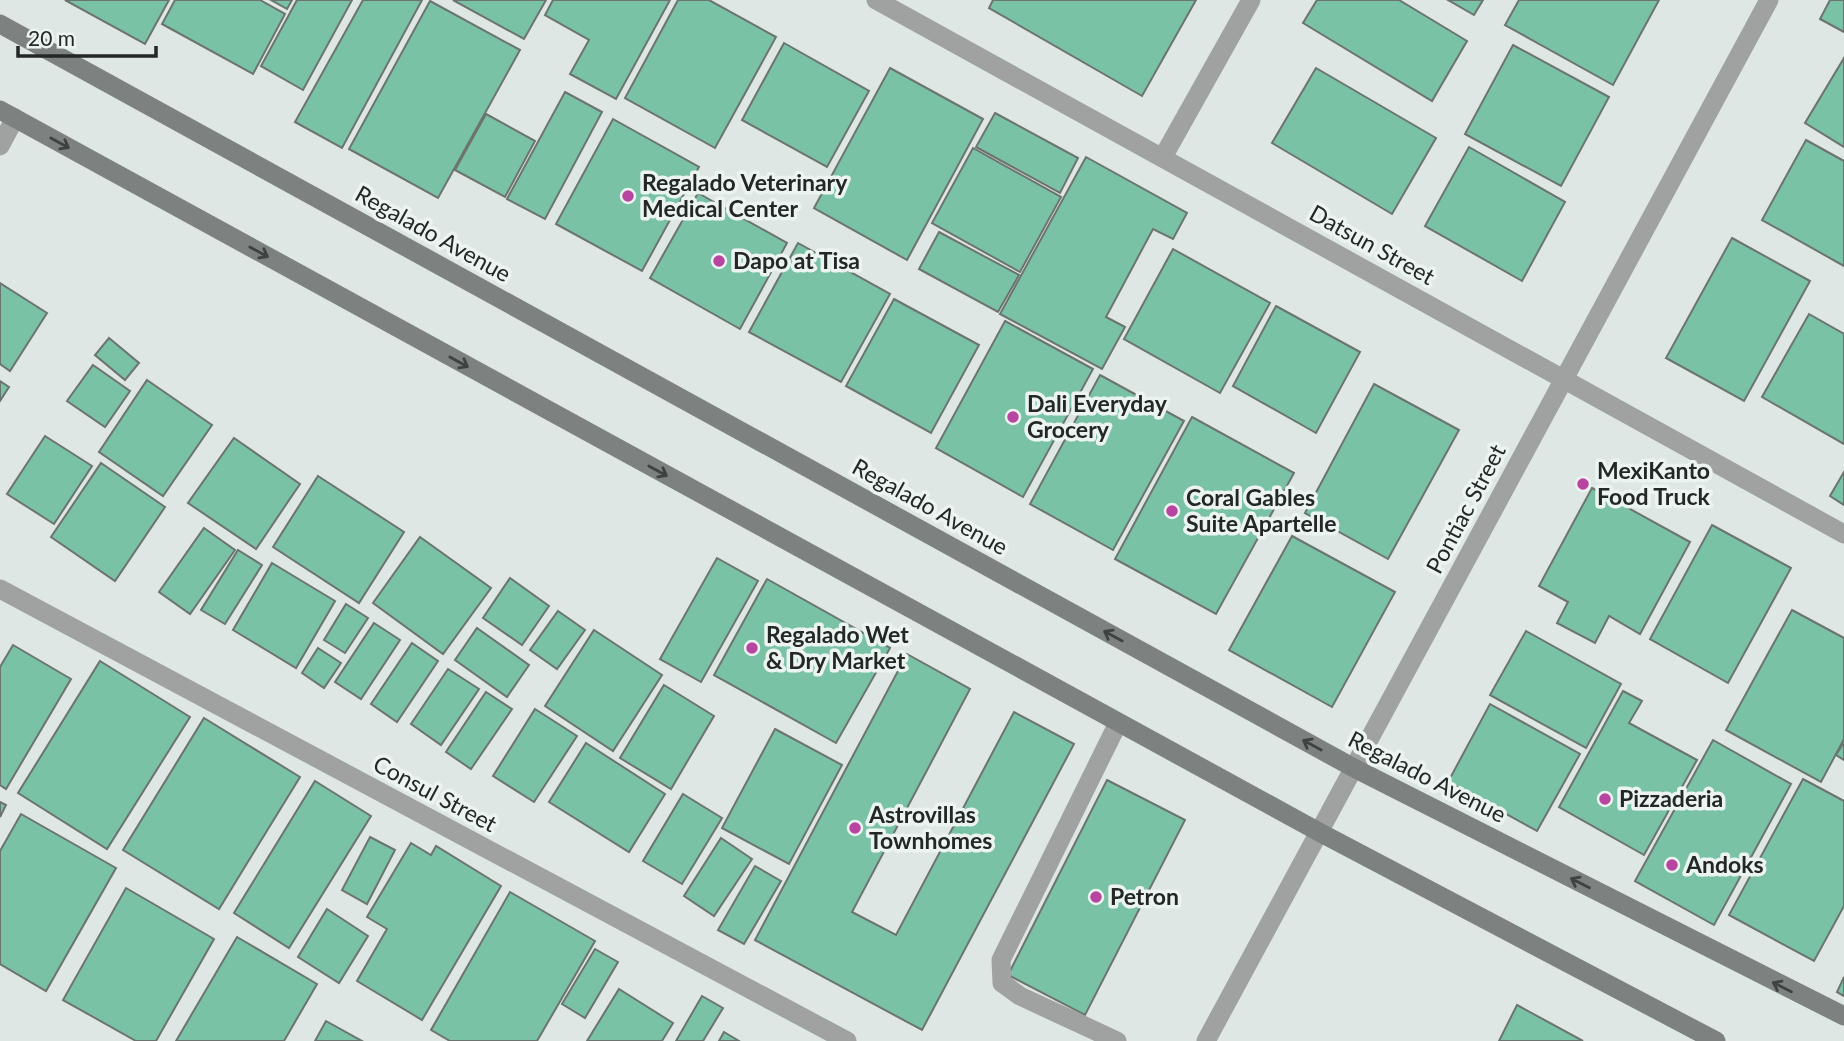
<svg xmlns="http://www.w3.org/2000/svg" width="1844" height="1041" font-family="Lato,sans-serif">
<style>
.building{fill:#7ac2a6;stroke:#6c7470;stroke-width:2}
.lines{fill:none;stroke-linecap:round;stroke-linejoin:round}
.service{stroke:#9fa2a1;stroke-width:19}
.minor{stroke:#9fa2a1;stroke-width:19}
.tertiary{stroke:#9fa2a1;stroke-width:19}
.secondary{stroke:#7d8280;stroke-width:19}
.oneway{stroke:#3e4240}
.poi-dot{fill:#b845a0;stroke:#ebf4f0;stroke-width:2.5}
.labels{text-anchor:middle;stroke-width:7;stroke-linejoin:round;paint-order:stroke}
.poi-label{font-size:23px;font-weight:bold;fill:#232725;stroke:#ebf4f0;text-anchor:start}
.street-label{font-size:23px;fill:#232725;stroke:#ebf4f0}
</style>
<rect width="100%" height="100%" fill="#dee7e3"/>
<g class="building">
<polygon points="65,0 169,0 145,44"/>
<polygon points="175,0 260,0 285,14 253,74 162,24"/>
<polygon points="271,0 292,0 287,9"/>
<polygon points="297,0 352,0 303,90 261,66"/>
<polygon points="363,0 422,0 342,148 295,122"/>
<polygon points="453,0 546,0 524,39"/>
<polygon points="553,0 670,0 616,99 570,74 589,40 545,15"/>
<polygon points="678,0 709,0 776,37 715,148 625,98"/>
<polygon points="993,0 1196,0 1142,96 989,8"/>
<polygon points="1317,0 1399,0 1467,41 1432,101 1303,23"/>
<polygon points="1448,0 1483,0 1474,15"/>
<polygon points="1519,0 1659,0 1613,85 1505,25"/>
<polygon points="1830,0 1844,0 1844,32 1820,19"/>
<polygon points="430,1 520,50 438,198 349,149"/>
<polygon points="784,43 869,91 827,167 742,120"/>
<polygon points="1513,45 1609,97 1561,186 1465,134"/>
<polygon points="1844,58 1844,147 1805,123"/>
<polygon points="890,68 983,119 907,260 814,208"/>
<polygon points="1316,68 1436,138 1392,214 1272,143"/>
<polygon points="565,92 602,112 545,219 507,199"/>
<polygon points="995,113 1078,158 1060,193 976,147"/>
<polygon points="486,114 535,141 505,197 455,170"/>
<polygon points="613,119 699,167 642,271 556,224"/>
<polygon points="1806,140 1844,161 1844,266 1762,220"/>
<polygon points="1469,147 1565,202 1522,281 1425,226"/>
<polygon points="973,148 1061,197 1020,272 932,223"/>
<polygon points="1086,157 1187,213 1173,239 1153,229 1106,317 1125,327 1102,369 1000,314"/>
<polygon points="698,193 787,243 740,329 650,278"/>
<polygon points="939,232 1019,275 998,312 919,269"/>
<polygon points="1732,238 1810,281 1744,401 1666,358"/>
<polygon points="798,243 890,294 841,382 749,332"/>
<polygon points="1173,249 1270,303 1220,393 1124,339"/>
<polygon points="0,283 47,313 10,371 0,364"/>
<polygon points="894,299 979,345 931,433 846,386"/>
<polygon points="1276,306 1360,352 1316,433 1233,386"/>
<polygon points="1809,314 1844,334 1844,444 1762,397"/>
<polygon points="1005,321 1093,369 1023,497 936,448"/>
<polygon points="109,338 139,363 125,380 95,355"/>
<polygon points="93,365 130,391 105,427 67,401"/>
<polygon points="1100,375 1184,421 1113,550 1030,504"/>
<polygon points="147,380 212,425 163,496 99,452"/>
<polygon points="0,381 9,387 0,401"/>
<polygon points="1374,384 1459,430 1388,559 1305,513"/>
<polygon points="1192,417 1294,473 1216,614 1115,559"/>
<polygon points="45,436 92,466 54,524 7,494"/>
<polygon points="234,438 300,484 256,549 188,503"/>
<polygon points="101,463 165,507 115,581 51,537"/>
<polygon points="1844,472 1844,505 1830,496"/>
<polygon points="318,476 404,532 359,603 273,547"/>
<polygon points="1592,488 1690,542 1640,634 1609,616 1595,643 1557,623 1568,602 1539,586"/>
<polygon points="1712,525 1791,568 1728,683 1650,639"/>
<polygon points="204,528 235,550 190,614 159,592"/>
<polygon points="1292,536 1395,592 1332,707 1229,650"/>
<polygon points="420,537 491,588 443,654 373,603"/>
<polygon points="238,550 262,565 225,624 201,610"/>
<polygon points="717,558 758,581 701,682 660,659"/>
<polygon points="272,563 335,601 296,668 233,630"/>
<polygon points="510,578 549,606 522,645 483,618"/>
<polygon points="767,579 890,648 836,743 714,675"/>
<polygon points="346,604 368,618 345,653 324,640"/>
<polygon points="1792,610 1844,638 1844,739 1821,782 1726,730"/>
<polygon points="558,611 585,630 557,669 530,650"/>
<polygon points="374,623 400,640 361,699 335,682"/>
<polygon points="477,628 529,665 507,697 455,660"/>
<polygon points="594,630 662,675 613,751 545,706"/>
<polygon points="1526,631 1621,684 1586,748 1490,695"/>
<polygon points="412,643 438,661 397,722 371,704"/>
<polygon points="13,645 71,679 6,789 0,785 0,667"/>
<polygon points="318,648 341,663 324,688 302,673"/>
<polygon points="907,654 970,689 852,912 896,935 1014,712 1074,744 922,1030 755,940"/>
<polygon points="100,661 190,717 107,849 18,793"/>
<polygon points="448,669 479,689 441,745 411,724"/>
<polygon points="664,685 714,716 671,789 620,758"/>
<polygon points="1623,691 1642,701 1629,723 1697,760 1644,855 1559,807"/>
<polygon points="486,692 512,709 471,769 446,752"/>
<polygon points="1490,704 1580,754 1537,831 1448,782"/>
<polygon points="535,709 577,736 534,802 493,776"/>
<polygon points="204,718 300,777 219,909 123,850"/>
<polygon points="775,729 842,765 789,864 722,828"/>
<polygon points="1713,740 1791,784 1714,925 1635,881"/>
<polygon points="1844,742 1844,760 1836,755"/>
<polygon points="586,743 665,794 629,852 549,802"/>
<polygon points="1803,779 1844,801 1844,906 1814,961 1729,915"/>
<polygon points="1107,780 1185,820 1085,1015 1008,975"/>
<polygon points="315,781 371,816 289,948 234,913"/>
<polygon points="683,794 722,818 682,884 643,861"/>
<polygon points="0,802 6,805 0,817"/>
<polygon points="21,814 116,868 46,991 0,964 0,851"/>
<polygon points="370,837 395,850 367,904 342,890"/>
<polygon points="721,838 752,859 714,916 684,896"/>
<polygon points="411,843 431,855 436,846 501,886 422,1020 357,981 387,929 367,917"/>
<polygon points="755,866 781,881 744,944 718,930"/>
<polygon points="126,888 214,939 156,1041 136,1041 63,1000"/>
<polygon points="510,892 595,941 537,1041 450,1041 431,1030"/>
<polygon points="327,909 368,936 339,983 298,957"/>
<polygon points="237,937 317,984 284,1041 176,1041"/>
<polygon points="595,949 618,962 585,1018 562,1004"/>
<polygon points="1844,977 1844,996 1837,992"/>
<polygon points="619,989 673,1023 662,1041 587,1041"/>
<polygon points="702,996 723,1008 703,1041 676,1041"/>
<polygon points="1517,1005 1583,1041 1499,1041"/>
<polygon points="326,1021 362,1041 315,1041"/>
<polygon points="724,1032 739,1041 719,1041"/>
</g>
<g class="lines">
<g class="service">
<polyline points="0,146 15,118"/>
<polyline points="1117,1041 1020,996 1002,983 1001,960 1118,723"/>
</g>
<g class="minor">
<polyline points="876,0 1844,534"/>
<polyline points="1163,157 1251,0"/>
<polyline points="0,589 847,1041"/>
</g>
<polyline class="tertiary" points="1206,1041 1769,0"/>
<g class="secondary">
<polyline points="0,24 1354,768 1844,1016"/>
<polyline points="0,110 1319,832 1716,1041"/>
</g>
</g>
<defs><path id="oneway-shaft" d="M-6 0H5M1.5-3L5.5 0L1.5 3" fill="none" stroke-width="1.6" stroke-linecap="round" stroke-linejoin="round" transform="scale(1.75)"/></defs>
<g class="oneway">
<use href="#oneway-shaft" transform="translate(60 143) rotate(29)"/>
<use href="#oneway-shaft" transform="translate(259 252) rotate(29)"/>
<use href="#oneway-shaft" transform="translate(459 362) rotate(29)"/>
<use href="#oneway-shaft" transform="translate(658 471) rotate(29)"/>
<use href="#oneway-shaft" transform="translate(1113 636) rotate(-151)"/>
<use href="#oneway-shaft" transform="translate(1312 745) rotate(-151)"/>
<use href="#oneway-shaft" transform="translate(1580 883) rotate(-153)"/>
<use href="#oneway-shaft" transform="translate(1782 987) rotate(-153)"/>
</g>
<g class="poi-dot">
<circle cx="628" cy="196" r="7"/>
<circle cx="719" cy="261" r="7"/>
<circle cx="1013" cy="417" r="7"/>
<circle cx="1583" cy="484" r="7"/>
<circle cx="1172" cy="511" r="7"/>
<circle cx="752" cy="648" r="7"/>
<circle cx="1605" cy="799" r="7"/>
<circle cx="855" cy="828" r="7"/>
<circle cx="1672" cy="865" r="7"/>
<circle cx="1096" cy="897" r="7"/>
</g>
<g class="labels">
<g class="poi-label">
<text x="642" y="191">Regalado Veterinary<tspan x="642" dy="26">Medical Center</tspan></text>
<text x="733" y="269">Dapo at Tisa</text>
<text x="1027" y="412">Dali Everyday<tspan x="1027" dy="26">Grocery</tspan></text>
<text x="1597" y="479">MexiKanto<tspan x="1597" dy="26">Food Truck</tspan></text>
<text x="1186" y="506">Coral Gables<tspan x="1186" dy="26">Suite Apartelle</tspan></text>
<text x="766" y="643">Regalado Wet<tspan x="766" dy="26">&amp; Dry Market</tspan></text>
<text x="1619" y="807">Pizzaderia</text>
<text x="869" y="823">Astrovillas<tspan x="869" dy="26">Townhomes</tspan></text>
<text x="1686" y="873">Andoks</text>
<text x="1110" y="905">Petron</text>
</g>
<g class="street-label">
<text transform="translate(433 234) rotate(29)" y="8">Regalado Avenue</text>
<text transform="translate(1372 245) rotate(29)" y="8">Datsun Street</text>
<text transform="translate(930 507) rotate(29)" y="8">Regalado Avenue</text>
<text transform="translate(1466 509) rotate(-62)" y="8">Pontiac Street</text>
<text transform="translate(1427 777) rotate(27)" y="8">Regalado Avenue</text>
<text transform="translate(435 794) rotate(28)" y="8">Consul Street</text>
</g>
</g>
<path d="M18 46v10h138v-10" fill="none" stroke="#232725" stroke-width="3.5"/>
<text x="28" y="46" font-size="21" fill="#232725" stroke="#ebf4f0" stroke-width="5" paint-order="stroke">20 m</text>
</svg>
